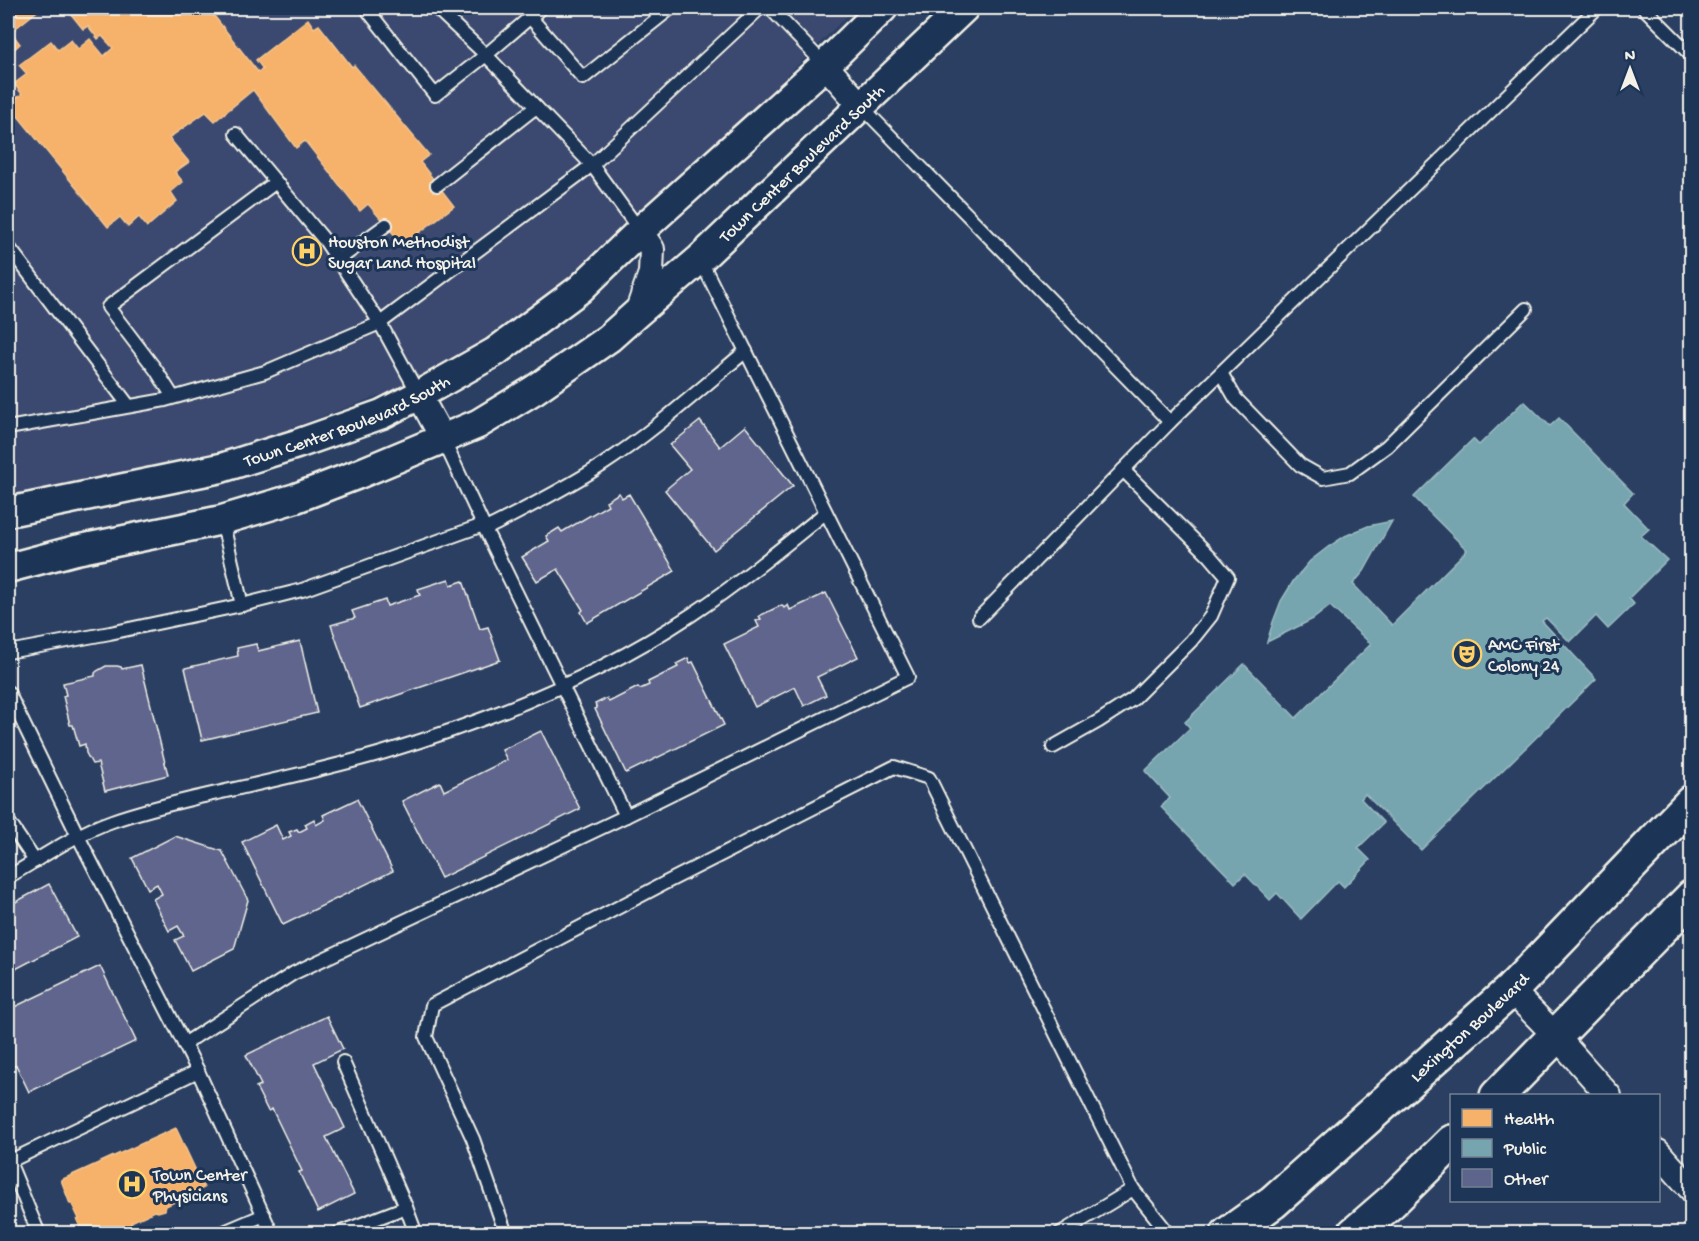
<svg xmlns="http://www.w3.org/2000/svg" width="1699" height="1241" font-family="'Gochi Hand',sans-serif">
<style>
.built{fill:#3a4a6f}
.health{fill:#f6b26b;stroke:#f5c590;stroke-width:1.5}
.public{fill:#76a5af;stroke:#9cbcc0;stroke-width:1.5}
.building{fill:#5e658c;stroke:#f4f1e8;stroke-width:1.5}
.lines{fill:none;stroke-linecap:round;stroke-linejoin:round}
.service-casing{stroke:#f4f1e8;stroke-width:16}
.minor-casing{stroke:#f4f1e8;stroke-width:28}
.tertiary-casing{stroke:#f4f1e8;stroke-width:33}
.secondary-casing{stroke:#f4f1e8;stroke-width:38}
.service{stroke:#1d3557;stroke-width:12}
.minor{stroke:#1d3557;stroke-width:24}
.tertiary{stroke:#1d3557;stroke-width:28}
.secondary{stroke:#1d3557;stroke-width:33}
.labels{text-anchor:middle;stroke-width:6;stroke-linejoin:round;paint-order:stroke}
.street-label{font-size:18px;fill:#f4f1e8;stroke:#1d3557}
.poi-label{font-size:18px;fill:#f4f1e8;stroke:#1d3557;text-anchor:start}
</style>
<rect width="100%" height="100%" fill="#2a3f62"/>
<filter id="ink" filterUnits="userSpaceOnUse"><feTurbulence type="fractalNoise" baseFrequency=".0167" numOctaves="2"/><feDisplacementMap in="SourceGraphic" scale="12" xChannelSelector="R" yChannelSelector="G"/><feConvolveMatrix kernelMatrix="1 2 1 2 8 2 1 2 1" color-interpolation-filters="sRGB"/></filter>
<g filter="url(#ink)">
<polygon class="built" points="8,8 855,8 664,198 550,303 402,387 199,462 8,500"/>
<g class="health">
<polygon points="8,8 41,8 11,32 20,44 8,55"/>
<polygon points="66,8 208,8 258,72 263,69 256,60 308,19 314,28 319,25 352,67 354,65 429,155 420,162 454,206 403,245 368,204 360,211 305,141 296,148 253,90 215,121 206,112 169,138 189,162 175,172 183,182 171,192 177,201 147,227 139,217 128,227 120,217 108,227 8,104 22,94 14,84 27,74 19,65 51,41 58,50 71,40 78,49 90,39 104,56 113,48 102,36 98,39 88,26 83,29"/>
<polygon points="176,1128 204,1188 166,1206 165,1210 158,1212 155,1211 131,1222 134,1228 122,1234 83,1234 77,1220 79,1219 72,1204 70,1204 61,1180"/>
</g>
<polygon class="public" points="1524,401 1550,426 1559,418 1633,493 1624,503 1649,529 1641,536 1667,560 1629,598 1634,604 1608,629 1596,616 1570,642 1546,618 1542,621 1596,679 1421,850 1365,794 1361,799 1384,823 1358,848 1370,860 1344,887 1338,881 1301,919 1277,893 1270,900 1245,874 1235,883 1161,807 1170,798 1145,771 1190,728 1185,722 1244,664 1296,718 1371,644 1330,606 1313,619 1267,642 1273,622 1281,601 1294,580 1310,561 1328,547 1345,536 1368,526 1392,521 1364,571 1353,584 1392,625 1467,550 1414,497 1473,439 1479,445"/>
<g class="building">
<polygon points="700,421 720,447 745,426 793,486 714,550 665,490 690,469 670,445"/>
<polygon points="619,493 622,498 629,494 675,571 587,623 581,612 583,610 558,569 537,581 522,557 549,541 546,536 559,528 562,532 608,505 606,501"/>
<polygon points="449,579 451,585 463,581 480,629 488,627 500,660 360,708 331,625 355,618 352,611 385,600 387,606 420,595 418,589"/>
<polygon points="826,593 858,657 817,677 826,695 804,706 795,687 755,707 724,644 759,627 756,621 761,619 759,616 782,605 784,608 788,605 790,610"/>
<polygon points="300,641 317,713 202,740 185,668 238,656 237,648 256,644 258,651"/>
<polygon points="688,658 690,663 693,662 724,725 626,773 595,709 597,708 595,704 607,698 609,702 638,687 640,689 649,685 648,682 678,667 676,664"/>
<polygon points="141,665 168,775 105,791 98,763 92,764 86,753 85,744 79,746 73,725 70,725 63,696 66,695 63,683 95,676 95,673 97,671 106,666 117,666 121,667 122,669"/>
<polygon points="541,731 580,809 441,878 402,801 440,782 444,791 507,760 502,750"/>
<polygon points="357,799 393,871 283,925 242,842 276,825 283,840 291,836 289,832 297,829 299,832 307,828 305,824 314,819 316,825 325,820 323,815"/>
<polygon points="175,836 222,851 248,900 234,949 191,971 175,940 184,936 178,926 169,931 153,899 162,894 157,884 148,889 132,858"/>
<polygon points="49,884 77,937 8,973 8,906"/>
<polygon points="100,966 136,1041 29,1092 16,1065 8,1069 8,1010"/>
<polygon points="327,1016 343,1049 314,1063 345,1128 326,1137 354,1194 318,1212 299,1172 302,1171 272,1109 268,1111 256,1087 261,1085 246,1055"/>
</g>
<g class="lines">
<g class="service-casing">
<g id="service">
<polyline points="374,8 369,12 435,95 486,55 541,8"/>
<polyline points="770,8 825,65"/>
<polyline points="1644,8 1692,56"/>
<polyline points="530,17 583,78 671,8"/>
<polyline points="861,106 1170,422 1597,8"/>
<polyline points="437,185 536,107"/>
<polyline points="640,231 592,165 760,8"/>
<polyline points="8,246 129,406"/>
<polyline points="338,260 386,225"/>
<polyline points="1221,373 1236,399 1300,465 1323,478 1350,473 1387,446 1526,309"/>
<polyline points="419,395 380,323 592,165 486,55 436,8"/>
<polyline points="173,397 156,370 108,307 276,182"/>
<polyline points="8,428 165,400 265,372 380,323 326,242 236,134"/>
<polyline points="443,439 483,525 626,816"/>
<polyline points="222,520 242,605"/>
<path d="M486,529C525,509 565,489 602,465C653,432 699,390 746,351"/>
<polyline points="979,618 1170,422"/>
<polyline points="8,652 110,633 242,605 302,590 483,525"/>
<polyline points="8,692 78,836 198,1071 272,1234"/>
<polyline points="1053,747 1099,721 1133,699 1191,641 1211,616 1228,577 1210,556 1123,470"/>
<polyline points="8,821 35,861"/>
<path d="M8,877C41,858 75,834 112,821C140,811 170,804 199,797C261,783 324,770 385,752C491,720 599,676 691,615C738,584 782,548 825,513"/>
<polyline points="184,1044 294,973 626,816 908,677 700,259"/>
<polyline points="8,1159 39,1234"/>
<polyline points="8,1162 198,1071"/>
<polyline points="406,1207 416,1234"/>
<polyline points="219,1234 264,1215"/>
<polyline points="336,1234 406,1207 343,1062"/>
<polyline points="506,1234 473,1139 426,1037 432,1005 663,884 894,767 929,778 1133,1189 1169,1234"/>
<polyline points="1059,1234 1133,1189"/>
</g>
</g>
<g class="minor-casing">
<g id="minor">
<polyline points="825,65 861,106"/>
<polyline points="637,313 651,273 652,249 640,231"/>
<polyline points="419,395 443,439"/>
<polyline points="1511,990 1556,1036 1609,1096"/>
<polyline points="1658,1152 1692,1190"/>
</g>
</g>
<g class="tertiary-casing">
<g id="tertiary">
<path id="s1" d="M8,512L221,468L297,444L382,414L419,395L495,352L580,289L640,231L825,65L883,8"/>
<path id="s2" d="M8,568L76,550L222,520L296,498L356,475L478,424L534,390L609,338L637,313L700,259L964,8"/>
</g>
</g>
<g class="secondary-casing">
<g id="secondary">
<polyline points="1497,1096 1692,897"/>
<path id="s3" d="M1228,1234L1273,1202L1511,990L1692,802"/>
<polyline points="1354,1234 1391,1202 1452,1142"/>
</g>
</g>
<use href="#service" class="service"/>
<use href="#minor" class="minor"/>
<use href="#tertiary" class="tertiary"/>
<use href="#secondary" class="secondary"/>
</g>
</g>
<defs>
<g id="hospital-ring" transform="scale(1.5)"><circle r="9.5" fill="#1d3557" stroke="#ffd166" stroke-width="1.5"/><path d="M-5-5h3v3.5h4V-5h3V5h-3V1.5h-4V5h-3Z" fill="#ffd166"/></g>
<g id="theatre-ring" transform="scale(1.5)"><circle r="9.5" fill="#1d3557" stroke="#ffd166" stroke-width="1.5"/><path d="M-5-5.5Q0-4 5-5.5V0Q5 5 0 6Q-5 5-5 0ZM-3.3-2.5H-1v1.5H-3.3ZM1-2.5H3.3v1.5H1ZM-2.8 1Q0 5.5 2.8 1Z" fill="#ffd166"/></g>
</defs>
<g fill-rule="evenodd">
<use href="#hospital-ring" x="307" y="251"/>
<use href="#theatre-ring" x="1467" y="654"/>
<use href="#hospital-ring" x="132" y="1184"/>
</g>
<g class="labels">
<g class="street-label">
<text dy="6" stroke="none"><textPath href="#s2" startOffset="910">Town Center Boulevard South</textPath></text>
<text dy="6" stroke="none"><textPath href="#s1" startOffset="352">Town Center Boulevard South</textPath></text>
<text dy="6" stroke="none"><textPath href="#s3" startOffset="318">Lexington Boulevard</textPath></text>
</g>
<g class="poi-label">
<text x="328" y="247">Houston Methodist<tspan x="328" dy="21">Sugar Land Hospital</tspan></text>
<text x="1488" y="650">AMC First<tspan x="1488" dy="21">Colony 24</tspan></text>
<text x="153" y="1180">Town Center<tspan x="153" dy="21">Physicians</tspan></text>
</g>
</g>
<rect width="1699" height="1241" fill="none" stroke="#1d3557" stroke-width="30"/>
<rect x="15" y="15" width="1669" height="1211" fill="none" stroke="#f4f1e8" stroke-width="2" filter="url(#ink)"/>
<rect x="1450" y="1094" width="210" height="108" fill="#1d3557" stroke="#738091" stroke-width="1.5"/>
<rect x="1462" y="1109" width="30" height="18" fill="#f6b26b" stroke="#738091" stroke-width="1.5"/>
<text x="1504" y="1124" font-size="18" fill="#f4f1e8">Health</text>
<rect x="1462" y="1139" width="30" height="18" fill="#76a5af" stroke="#738091" stroke-width="1.5"/>
<text x="1504" y="1154" font-size="18" fill="#f4f1e8">Public</text>
<rect x="1462" y="1169" width="30" height="18" fill="#5e658c" stroke="#738091" stroke-width="1.5"/>
<text x="1504" y="1184" font-size="18" fill="#f4f1e8">Other</text>
<g transform="translate(1630 69)" stroke="#1d3557" stroke-width="4.5" paint-order="stroke">
<path d="M0-4.5L10 22L0 15L-10 22Z" fill="#f4f1e8"/>
<text y="-9" font-size="16" font-weight="bold" text-anchor="middle" fill="#f4f1e8">N</text>
</g>
</svg>
